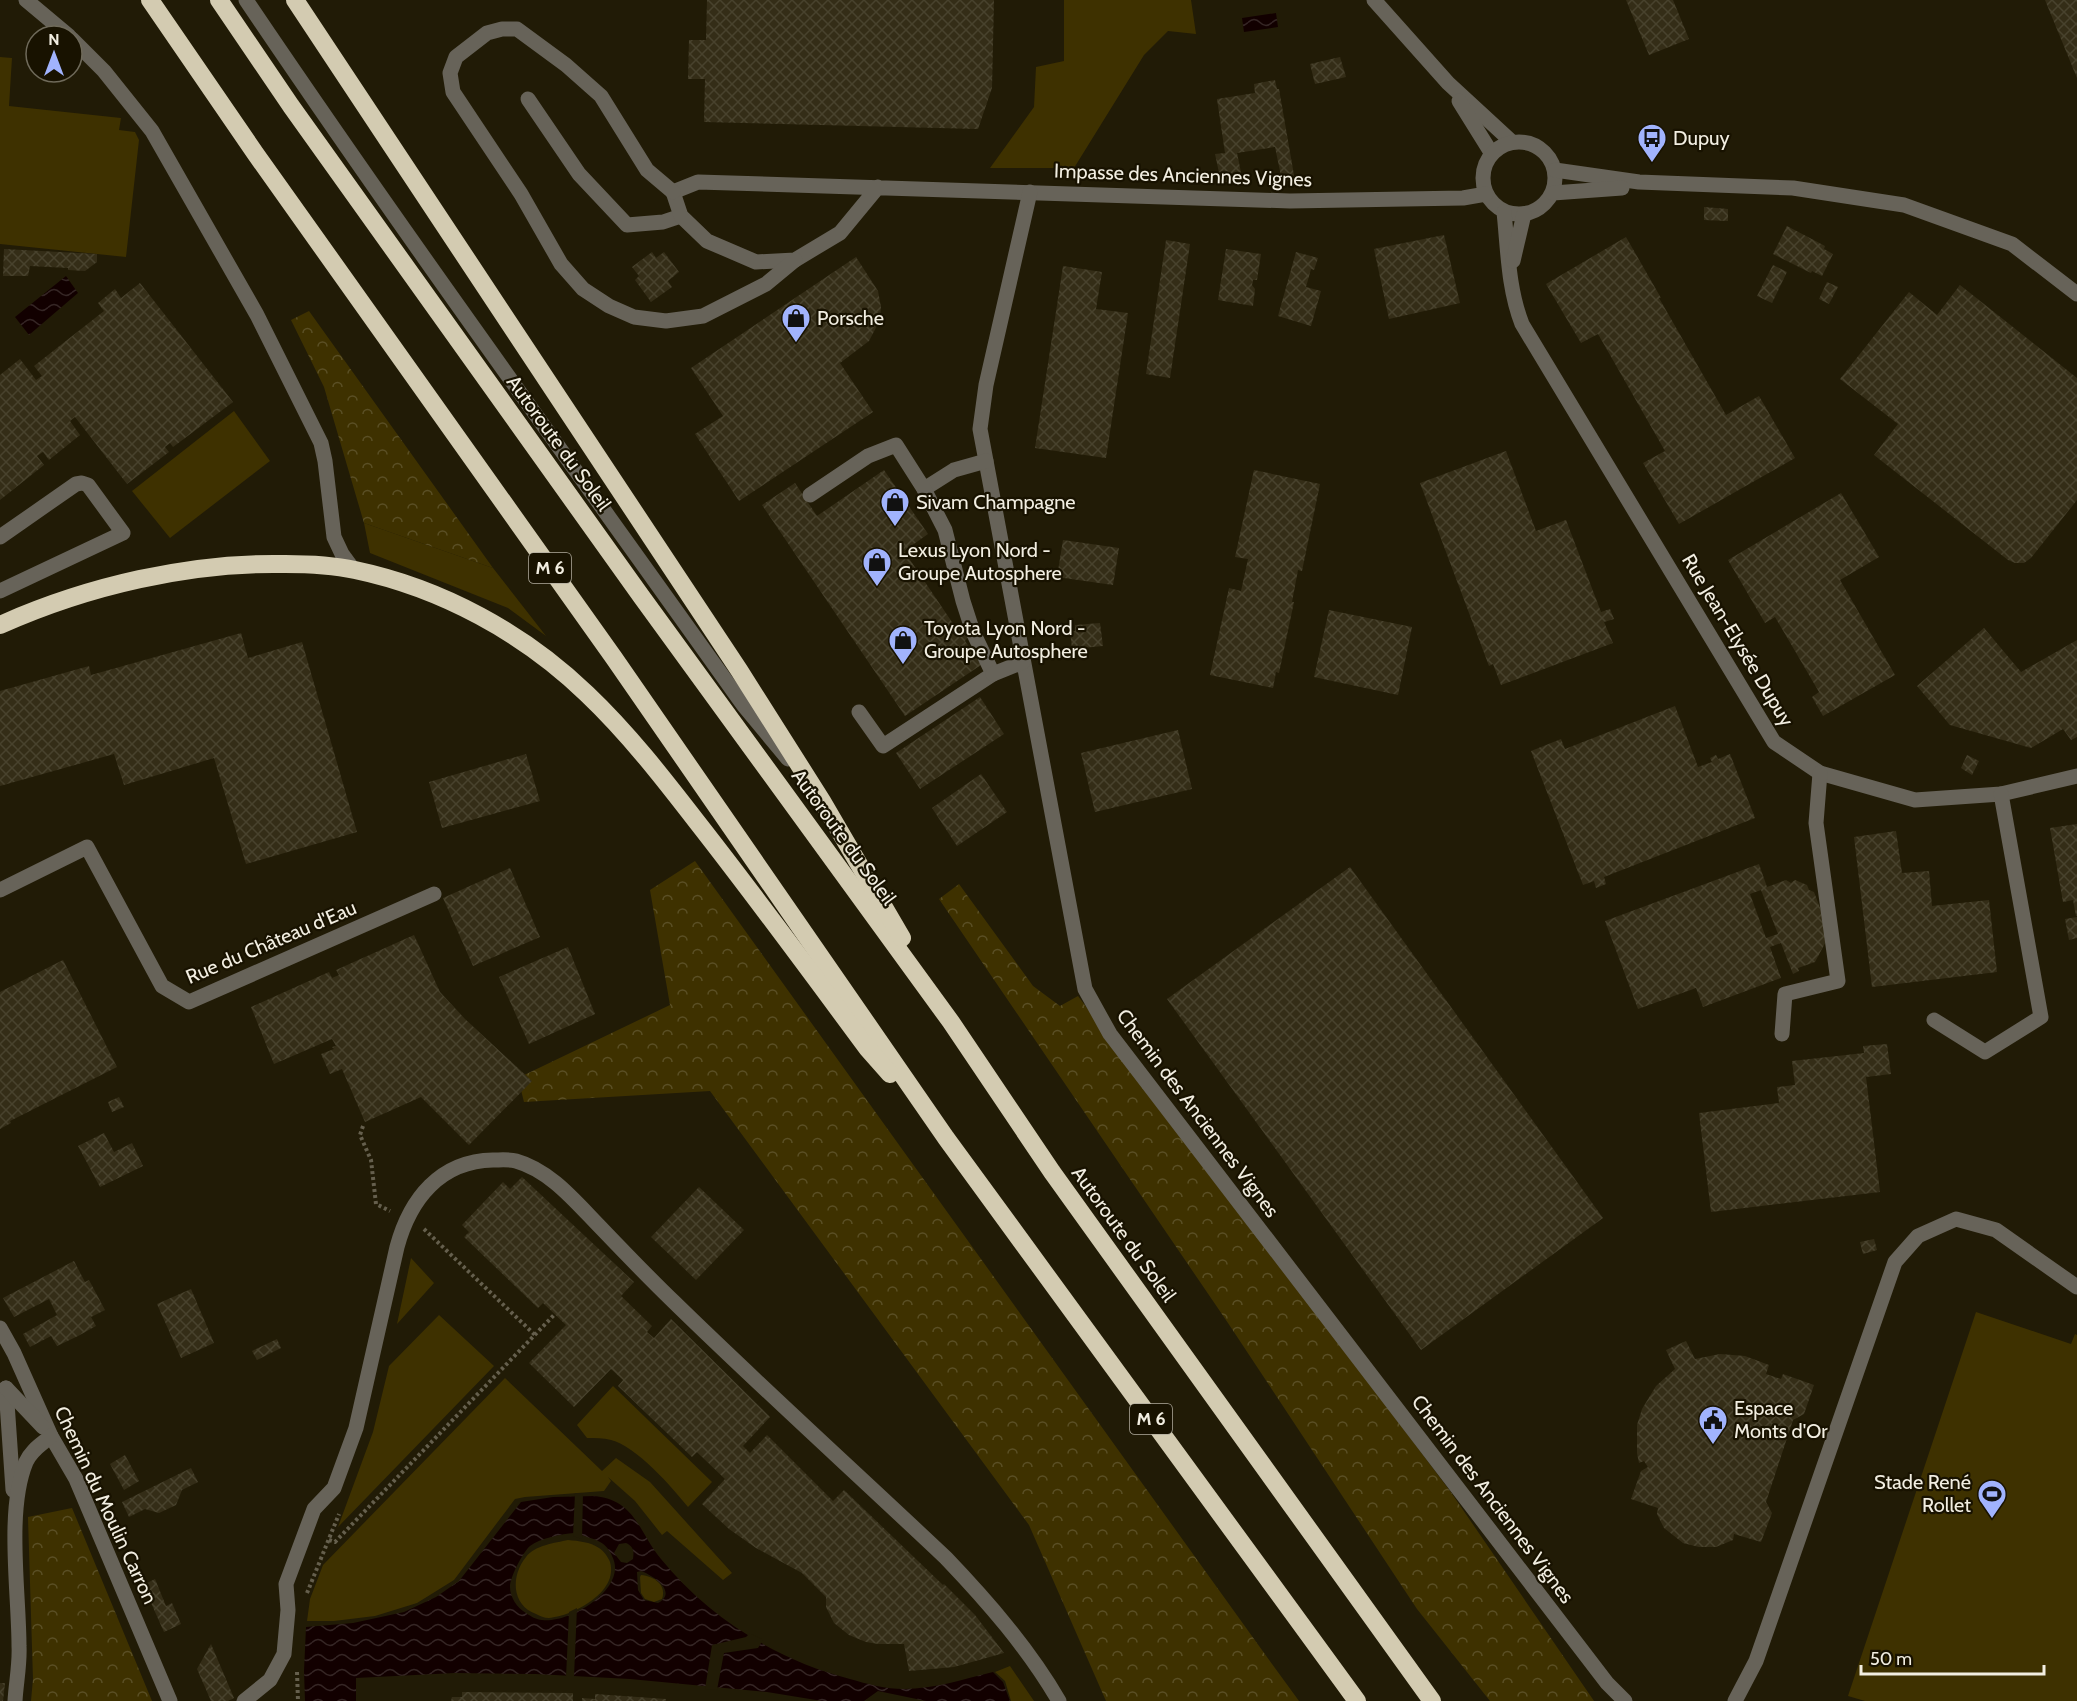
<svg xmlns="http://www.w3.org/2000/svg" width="2077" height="1701" font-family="Cabin,sans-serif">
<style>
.green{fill:#3e3100}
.forest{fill:url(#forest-crowns)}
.water{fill:url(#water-waves);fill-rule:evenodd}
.pier{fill:#211b06}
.building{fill:url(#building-cross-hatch);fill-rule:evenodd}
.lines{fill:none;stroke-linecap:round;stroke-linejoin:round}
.path{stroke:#655f4d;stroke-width:4;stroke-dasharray:3 3;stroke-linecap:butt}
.minor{stroke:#676359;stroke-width:15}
.highway{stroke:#d3cbb1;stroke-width:18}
.labels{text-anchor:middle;stroke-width:4.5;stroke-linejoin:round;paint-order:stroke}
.shield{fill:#181200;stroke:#b1ac9e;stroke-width:1.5}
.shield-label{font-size:18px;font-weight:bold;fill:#f2eee1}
.poi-label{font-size:20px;fill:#f2eee1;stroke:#181200;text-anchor:start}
.street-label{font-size:20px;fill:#f2eee1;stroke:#181200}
</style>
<defs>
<pattern id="forest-crowns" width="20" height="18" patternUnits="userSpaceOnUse" patternTransform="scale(1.5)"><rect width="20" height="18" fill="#3e3100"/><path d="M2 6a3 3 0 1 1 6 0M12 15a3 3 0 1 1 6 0" fill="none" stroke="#5a4f25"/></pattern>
<pattern id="water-waves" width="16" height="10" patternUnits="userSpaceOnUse" patternTransform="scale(1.5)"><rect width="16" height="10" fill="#120000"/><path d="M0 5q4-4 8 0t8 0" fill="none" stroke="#352625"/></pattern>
<pattern id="building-cross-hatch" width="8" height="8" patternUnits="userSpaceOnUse" patternTransform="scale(1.5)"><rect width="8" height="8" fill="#342d17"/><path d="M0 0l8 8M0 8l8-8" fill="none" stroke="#48422d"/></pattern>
</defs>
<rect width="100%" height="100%" fill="#211b06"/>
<g class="green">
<polygon points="1064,0 1191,0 1196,34 1168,31 1144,55 1074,168 990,168 1034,107 1036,67 1064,61"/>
<polygon points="0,57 12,58 9,106 121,118 119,130 135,132 139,140 126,257 0,244"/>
<polygon points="234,411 270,461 170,538 132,491"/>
<polygon points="364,523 493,568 546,636 508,608 370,553"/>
<polygon points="411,1258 434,1283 397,1324"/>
<polygon points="1976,1312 2071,1344 2075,1334 2077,1335 2077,1701 1865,1701 1848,1696"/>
<polygon points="439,1315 494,1366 338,1527 373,1432 389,1366"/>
<polygon points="505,1378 602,1471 616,1458 650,1482 732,1573 723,1580 667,1531 662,1535 635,1501 608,1477 611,1481 604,1491 525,1497 515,1499 454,1580 417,1603 375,1616 334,1621 307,1621 310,1599 323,1565"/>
<path d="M613,1386L712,1482L688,1507C672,1487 636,1446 611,1440C603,1438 595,1438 587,1438L577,1425Z"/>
<path d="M568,1540C579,1541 590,1542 599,1548C604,1551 608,1557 610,1562C619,1592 573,1616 549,1618C544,1618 540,1616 536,1614C511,1605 511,1575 526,1557C535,1545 555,1543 568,1540Z"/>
<path d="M641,1575C654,1576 667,1585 662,1599L654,1602L645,1599L641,1593L640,1577Z"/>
<polygon points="1010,1666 1034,1701 1011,1701 1005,1681 995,1672"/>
</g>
<g class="forest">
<polygon points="309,311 493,568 364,523 324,387 291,320"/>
<polygon points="695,861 1272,1664 1299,1701 1106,1701 1029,1525 710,1091 524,1102 518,1078 670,1005 650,890"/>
<polygon points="959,884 1033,986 1060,1006 1078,996 1450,1491 1594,1701 1490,1701 1417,1609 1228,1323 939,899"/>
<polygon points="72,1508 152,1701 31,1701 33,1679 28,1517"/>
</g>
<g class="water">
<polygon points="1276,13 1278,27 1244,32 1242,18"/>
<polygon points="66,276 78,293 29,335 15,317"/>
<path d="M595,1496C636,1501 638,1531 661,1559C709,1618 777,1660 850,1679C867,1684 886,1689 904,1689C934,1689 964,1679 993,1672L1003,1682L1010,1701H926L878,1691L864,1701H822L767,1692L630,1679L535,1674L455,1673L356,1678V1701H305L304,1671L306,1627L353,1623L404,1612L436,1597L459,1581L521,1502L553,1497ZM574,1533C583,1536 593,1538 600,1542C606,1545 610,1551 612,1556C629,1588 570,1624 542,1620C537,1620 530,1616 526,1613C517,1608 510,1597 510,1587C510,1577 523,1552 530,1546C540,1538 562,1534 574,1533ZM626,1543C634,1547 634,1551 633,1559L627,1563L621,1562L614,1553L619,1544ZM641,1571C654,1576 678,1592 658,1603L644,1600L638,1590L637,1572Z"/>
</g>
<g class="pier">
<polygon points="575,1493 583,1493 582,1539 573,1536"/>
<polygon points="577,1608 574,1677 566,1677 569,1612"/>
<polygon points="750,1633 763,1640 758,1648 724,1653 717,1690 705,1689 712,1645 746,1637"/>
</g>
<g class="building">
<polygon points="707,0 994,0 992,88 978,129 704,122 705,79 688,79 689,40 706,40"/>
<polygon points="1626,0 1673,0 1689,39 1649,55"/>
<polygon points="2045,0 2077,0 2077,78"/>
<polygon points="1340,57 1346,77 1315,84 1310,64"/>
<polygon points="1275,80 1277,89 1279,89 1295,181 1282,181 1275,147 1237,153 1243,182 1221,182 1215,154 1225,153 1217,99 1255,93 1254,84"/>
<polygon points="1704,207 1728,209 1728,221 1704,220"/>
<polygon points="1787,226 1825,246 1824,249 1833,254 1822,276 1812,271 1811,273 1773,254"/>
<polygon points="1444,235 1460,303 1389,319 1374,249"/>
<polygon points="1626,237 1661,298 1659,298 1726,415 1759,396 1795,458 1679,524 1643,463 1665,451 1598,334 1581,343 1546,284"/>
<polygon points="1166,240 1190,244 1170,378 1146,374"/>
<polygon points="4,249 97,254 97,262 85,271 68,270 68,268 30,266 28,276 3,276"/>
<polygon points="1226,249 1261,254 1257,280 1253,280 1252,285 1255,289 1253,306 1218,300"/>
<polygon points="652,252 656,258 664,252 679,272 668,281 672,287 651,302 635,280 639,276 632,267"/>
<polygon points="1296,252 1318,258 1314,270 1311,269 1306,287 1321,291 1311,326 1278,316"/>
<polygon points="856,257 878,291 881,307 880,320 869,341 840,363 873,412 739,501 695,434 723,416 691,368"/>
<polygon points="1773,265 1787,272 1772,303 1757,296"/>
<polygon points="1063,266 1102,272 1096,309 1128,313 1106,458 1035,448"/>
<polygon points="1827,282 1838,287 1829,304 1819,299"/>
<polygon points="140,283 233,402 173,447 170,443 165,447 169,452 127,484 75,417 70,421 80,435 49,460 43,452 37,456 44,465 0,500 0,375 20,359 36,380 42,376 34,366 104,311 98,303 115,289 121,298"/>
<polygon points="1960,285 2077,378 2077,500 2031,558 2024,563 2015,563 2008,560 1874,455 1898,424 1840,379 1909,292 1937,315"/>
<polygon points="1506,451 1536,531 1566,520 1601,612 1610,609 1614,619 1604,622 1613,643 1501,685 1493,664 1489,666 1420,483"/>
<polygon points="884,470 928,534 904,551 956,628 964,628 968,637 965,641 981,665 905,716 762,505 795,483 817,516"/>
<polygon points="1254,470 1320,484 1302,571 1298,570 1292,602 1294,602 1279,673 1276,672 1273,688 1210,675 1229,588 1241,591 1248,559 1235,557"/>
<polygon points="1841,493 1879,557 1840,580 1895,675 1823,716 1812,697 1819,692 1775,617 1765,623 1728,560"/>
<polygon points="1063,540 1119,548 1113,585 1057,577"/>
<polygon points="1329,610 1412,627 1398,695 1314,677"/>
<polygon points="1100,623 1103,646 1072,649 1070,631 1075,631 1075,625"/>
<polygon points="1984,628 2021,672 2077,640 2077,737 2071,740 2063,729 2031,748 1950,725 1917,686"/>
<polygon points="241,633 248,658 302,642 357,832 246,864 214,758 124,785 114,754 0,786 0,691 89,666 91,675"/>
<polygon points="980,697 1004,734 920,789 896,753"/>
<polygon points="1675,706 1698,767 1712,762 1710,758 1716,755 1718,759 1730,754 1755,818 1604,877 1606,884 1596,888 1594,881 1583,885 1531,751 1561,739 1565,749"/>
<polygon points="1178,730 1192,789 1095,812 1081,753"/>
<polygon points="526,754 540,801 442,828 429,782"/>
<polygon points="1967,755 1979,761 1972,775 1961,768"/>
<polygon points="981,774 1007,812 957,846 932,808"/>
<polygon points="2077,824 2077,916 2076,916 2073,900 2063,902 2050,828"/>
<polygon points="1896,831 1902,873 1929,871 1932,906 1989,900 1997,972 1872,987 1854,837"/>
<path d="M1759,864L1767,887L1786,880L1791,883L1795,880L1807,885L1809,890L1814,892L1830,934L1815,962L1798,968L1799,971L1793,974L1781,943L1770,947L1781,978L1703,1007L1696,988L1638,1009L1605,921ZM1761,890L1778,934L1766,938L1750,894Z"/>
<polygon points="1350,867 1603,1218 1421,1350 1167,999"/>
<polygon points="510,868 540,937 473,966 443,898"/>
<polygon points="2077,917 2077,938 2069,940 2065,919"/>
<polygon points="414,935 440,992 465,1019 532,1081 469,1145 421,1097 365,1122 342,1069 330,1074 321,1054 334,1049 332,1047 336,1046 332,1039 274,1064 251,1007 329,972 332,978 339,975 336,970"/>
<polygon points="568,947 595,1014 529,1044 499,977"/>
<polygon points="63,960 117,1067 10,1121 11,1123 0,1129 0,992"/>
<polygon points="1887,1044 1891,1074 1866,1077 1880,1192 1711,1212 1699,1113 1779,1103 1777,1087 1795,1085 1792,1061 1864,1053 1863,1046"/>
<polygon points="119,1097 124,1107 112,1112 108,1102"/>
<polygon points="104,1133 114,1152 132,1143 143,1166 100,1187 78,1146"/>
<polygon points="522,1177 634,1282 621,1296 652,1326 647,1332 654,1338 671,1319 770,1417 743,1446 750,1453 767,1435 833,1501 844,1490 943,1585 944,1584 975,1615 1004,1653 954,1667 909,1671 904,1644 878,1644 866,1642 849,1635 834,1623 826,1607 826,1597 802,1573 756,1548 729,1529 702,1504 725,1479 697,1452 692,1457 618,1386 623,1380 611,1369 574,1407 529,1363 566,1325 543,1303 538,1308 464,1237 469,1232 462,1225 503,1182 510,1189"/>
<polygon points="699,1187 744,1230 696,1280 651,1237"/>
<polygon points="1874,1239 1877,1250 1863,1254 1860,1242"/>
<polygon points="74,1261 85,1282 89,1280 105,1310 91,1317 96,1326 78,1336 57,1346 51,1336 30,1347 23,1334 57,1315 49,1299 14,1317 3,1298"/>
<polygon points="191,1289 214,1343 181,1358 157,1304"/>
<polygon points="277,1339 281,1348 257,1360 252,1351"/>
<polygon points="1686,1341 1695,1359 1720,1354 1745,1356 1769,1365 1766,1374 1781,1379 1783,1374 1814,1385 1804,1414 1793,1420 1766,1502 1772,1513 1761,1542 1734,1534 1733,1540 1716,1547 1699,1547 1683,1543 1664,1528 1657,1514 1658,1508 1631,1499 1641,1471 1648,1467 1644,1461 1639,1463 1637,1453 1637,1425 1642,1409 1656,1386 1675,1369 1666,1350"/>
<polygon points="125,1455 139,1481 124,1490 110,1464"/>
<polygon points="191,1468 198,1482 182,1490 176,1505 159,1513 145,1509 129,1517 122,1502"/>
<polygon points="155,1579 166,1606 172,1603 181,1624 164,1632 143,1585"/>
<polygon points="211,1644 234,1698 228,1701 211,1701 197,1669"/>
<polygon points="0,1683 5,1683 3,1701 0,1701"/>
<polygon points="462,1692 573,1693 573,1701 451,1701 452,1697 462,1697"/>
<polygon points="595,1694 666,1699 666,1701 582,1701 582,1698 595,1699"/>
</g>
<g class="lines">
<g class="path">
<polyline points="363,1126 360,1135 371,1160 376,1204 390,1211"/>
<polyline points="424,1229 535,1335"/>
<polyline points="329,1540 335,1542 554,1315"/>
<polyline points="307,1593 339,1514"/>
<polyline points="297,1672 298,1701"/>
</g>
<g class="minor">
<polyline points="26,0 69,36"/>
<path d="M246,0C407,239 577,471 744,706L788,759"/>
<polyline points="1374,0 1448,83 1512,142"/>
<polyline points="72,39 104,71 152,131 257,315 321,443 325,461 334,537 342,554 353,569"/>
<polyline points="528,99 579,174 627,225 663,222 681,216"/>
<polyline points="1459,101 1492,154"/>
<circle cx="1519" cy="178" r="36"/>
<polyline points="1555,170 1639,182 1793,188 1904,205 2012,244 2077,294"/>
<polyline points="878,187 840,233 795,260 756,262 707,241 681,216 673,192 698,182 1290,201 1463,198 1486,194"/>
<polyline points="673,192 647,170 601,96 566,65 517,29 502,29 487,33 456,57 450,73 453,92 521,194 561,264 583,289 609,306 634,317 666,321 703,316 766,284 795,260"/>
<polyline points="1030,192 986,385 980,429 1085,989 1110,1034 1607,1683 1625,1701"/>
<polyline points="1553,193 1622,188"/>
<path d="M1504,212C1508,250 1508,288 1522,324L1774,742L1820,773L1915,800L2001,794L2077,776"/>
<polyline points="1513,261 1524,214"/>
<polyline points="924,489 954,470 986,461"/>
<polyline points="810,495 868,456 896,445 924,489 945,530 963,601 973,632 993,674 883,746 859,712"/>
<polyline points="0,537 76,484 82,483 88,485 123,533 0,591"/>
<polyline points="993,674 1023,662"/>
<polyline points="0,890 87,847 162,986 189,1002 434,894"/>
<polyline points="1934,1020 1985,1052 2041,1017 2001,794"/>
<polyline points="1782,1034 1785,994 1838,981 1816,823 1820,773"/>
<polyline points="0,1328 14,1353 51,1436 76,1479 170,1701"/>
<polyline points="6,1388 13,1490"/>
<polyline points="6,1388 43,1427"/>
<path d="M15,1701C16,1683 20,1664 19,1646C19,1593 6,1510 26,1462C31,1450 42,1444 51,1436"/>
<path d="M244,1701L270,1680L284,1654L288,1610L286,1584L314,1509L334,1488L356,1428L397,1247C410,1199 440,1161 493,1160C500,1160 509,1159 516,1161C552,1171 578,1205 604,1231C627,1255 650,1279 674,1302C763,1389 855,1472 946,1558C988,1602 1028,1648 1059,1701"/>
<polyline points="1735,1701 1756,1661 1895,1262 1918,1236 1956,1219 1996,1230 2077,1287"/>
</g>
<g class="highway">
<polyline points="150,0 255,153 614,658 946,1138 1357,1701"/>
<polyline points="219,0 291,106 641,596 951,1022 1052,1172 1432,1701"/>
<polyline points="295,0 739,670 822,801 902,938"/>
<path d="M0,625C87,586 190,562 285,564C308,564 332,565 355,570C441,588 524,633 587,694C628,733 663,778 697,822C755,896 811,972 867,1048L890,1074"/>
</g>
</g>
<defs>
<g id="bus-pin" transform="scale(1.5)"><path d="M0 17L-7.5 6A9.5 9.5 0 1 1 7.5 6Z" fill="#a1b3fd" stroke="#181200"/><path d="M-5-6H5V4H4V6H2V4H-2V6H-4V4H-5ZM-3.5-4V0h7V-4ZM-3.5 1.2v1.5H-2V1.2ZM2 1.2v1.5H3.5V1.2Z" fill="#111"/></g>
<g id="shop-pin" transform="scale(1.5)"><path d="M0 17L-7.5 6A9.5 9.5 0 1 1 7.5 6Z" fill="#a1b3fd" stroke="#181200"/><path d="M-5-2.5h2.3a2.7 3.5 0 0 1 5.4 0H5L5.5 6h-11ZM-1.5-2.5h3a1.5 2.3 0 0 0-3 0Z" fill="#111"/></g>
<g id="civic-pin" transform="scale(1.5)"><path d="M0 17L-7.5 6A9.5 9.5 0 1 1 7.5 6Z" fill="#a1b3fd" stroke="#181200"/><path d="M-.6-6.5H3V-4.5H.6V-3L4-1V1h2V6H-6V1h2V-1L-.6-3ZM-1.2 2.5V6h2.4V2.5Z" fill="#111"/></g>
<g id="stadium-pin" transform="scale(1.5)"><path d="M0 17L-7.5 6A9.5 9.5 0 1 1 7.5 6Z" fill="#a1b3fd" stroke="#181200"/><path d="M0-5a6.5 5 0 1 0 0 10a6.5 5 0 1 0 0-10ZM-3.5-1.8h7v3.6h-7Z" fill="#111"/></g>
</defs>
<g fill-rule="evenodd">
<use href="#bus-pin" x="1652" y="138"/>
<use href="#shop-pin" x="796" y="318"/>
<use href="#shop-pin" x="895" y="502"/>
<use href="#shop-pin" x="877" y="562"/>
<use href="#shop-pin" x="903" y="640"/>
<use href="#civic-pin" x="1713" y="1420"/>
<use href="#stadium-pin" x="1992" y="1494"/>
</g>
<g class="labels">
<g class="shield">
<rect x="529" y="553" width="42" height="30" rx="4.5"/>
<rect x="1130" y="1404" width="42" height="30" rx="4.5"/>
</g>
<g class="shield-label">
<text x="550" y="574">M 6</text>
<text x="1151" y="1425">M 6</text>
</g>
<g class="poi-label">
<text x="1673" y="145">Dupuy</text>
<text x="817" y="325">Porsche</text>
<text x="916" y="509">Sivam Champagne</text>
<text x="898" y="557">Lexus Lyon Nord -<tspan x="898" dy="23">Groupe Autosphere</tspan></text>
<text x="924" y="635">Toyota Lyon Nord -<tspan x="924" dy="23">Groupe Autosphere</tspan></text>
<text x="1734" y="1415">Espace<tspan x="1734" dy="23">Monts d'Or</tspan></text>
<text x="1971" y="1489" text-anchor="end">Stade René<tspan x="1971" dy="23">Rollet</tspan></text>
</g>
<g class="street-label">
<text transform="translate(1183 175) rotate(2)" y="7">Impasse des Anciennes Vignes</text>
<text transform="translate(559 443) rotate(54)" y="7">Autoroute du Soleil</text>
<text transform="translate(1738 640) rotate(59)" y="7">Rue Jean-Elysée Dupuy</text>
<text transform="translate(844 837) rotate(54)" y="7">Autoroute du Soleil</text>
<text transform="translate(271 942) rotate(-23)" y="7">Rue du Château d'Eau</text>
<text transform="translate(1198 1113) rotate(53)" y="7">Chemin des Anciennes Vignes</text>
<text transform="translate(1124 1234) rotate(54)" y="7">Autoroute du Soleil</text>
<text transform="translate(1493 1499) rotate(53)" y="7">Chemin des Anciennes Vignes</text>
<text transform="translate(106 1505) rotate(65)" y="7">Chemin du Moulin Carron</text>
</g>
</g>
<g transform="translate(54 54)"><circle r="28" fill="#181200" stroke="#6f6a5a" stroke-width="1.5"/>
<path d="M0-4.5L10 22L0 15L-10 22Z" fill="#a1b3fd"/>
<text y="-9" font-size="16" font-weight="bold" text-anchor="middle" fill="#f2eee1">N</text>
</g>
<path d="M1861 1665v9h183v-9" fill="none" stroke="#f2eee1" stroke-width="3"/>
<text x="1870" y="1665" font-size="18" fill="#f2eee1" stroke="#181200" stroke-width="4.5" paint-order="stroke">50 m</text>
</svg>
